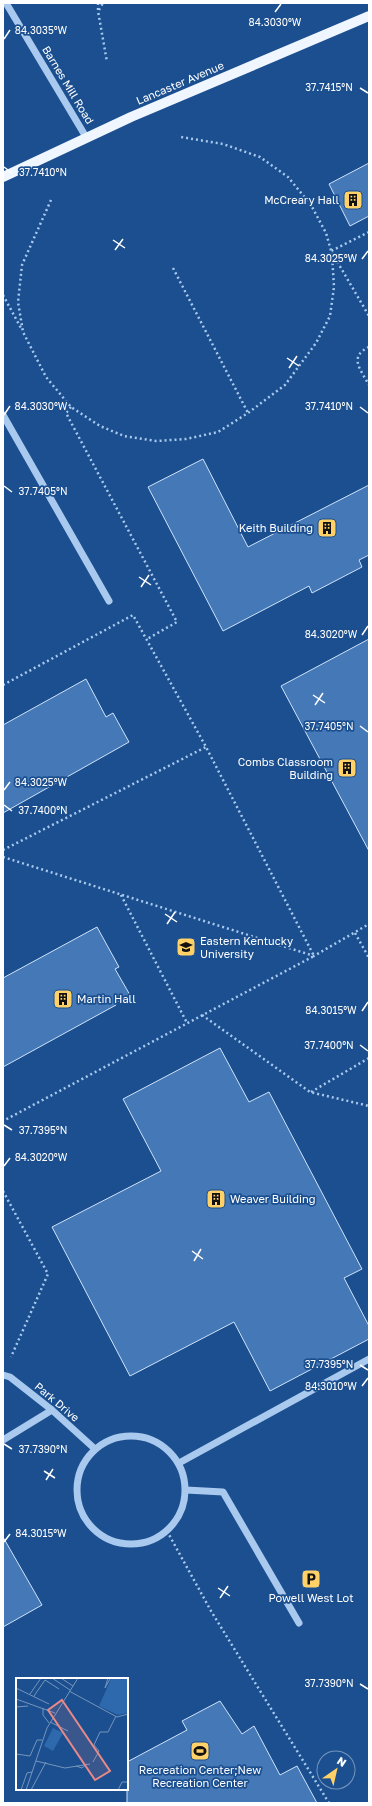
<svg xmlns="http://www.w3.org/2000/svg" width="372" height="1806" font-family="'Golos Text',sans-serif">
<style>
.building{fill:#4478b7;stroke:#cfe3fa}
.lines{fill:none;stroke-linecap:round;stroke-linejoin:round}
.path{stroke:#a9c9ee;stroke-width:2.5;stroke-dasharray:2 3;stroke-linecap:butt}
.minor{stroke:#a9c9ee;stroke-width:7}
.major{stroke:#f0f6ff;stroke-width:10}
.ticks{fill:none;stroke:#fff;stroke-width:1.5}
.labels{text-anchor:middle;stroke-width:3.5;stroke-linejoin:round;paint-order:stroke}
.street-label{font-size:11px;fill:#fff;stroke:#1b4f8f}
.poi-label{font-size:11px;fill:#fff;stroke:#1b4f8f;text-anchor:end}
.inset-road{fill:none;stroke:#7695bc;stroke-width:1}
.view{fill:#e88989;fill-opacity:0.15;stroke:#e88989;stroke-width:2}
.inset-edge{fill:none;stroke:#fff;stroke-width:2}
.ticks-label{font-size:10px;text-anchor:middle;fill:#fff;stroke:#1b4f8f;stroke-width:3.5;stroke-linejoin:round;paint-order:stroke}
</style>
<rect width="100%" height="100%" fill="#1b4f8f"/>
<g class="building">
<polygon points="369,163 369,216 350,226 329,184"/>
<polygon points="203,459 248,547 369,485 369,555 359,560 362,567 312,593 309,586 223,631 148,487"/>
<polygon points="369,639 369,851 281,686"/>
<polygon points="86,679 106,717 113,713 129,742 3,813 3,725"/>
<polygon points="97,927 119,967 115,969 130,995 115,1003 116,1005 3,1067 3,978"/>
<polygon points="220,1048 249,1102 269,1092 362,1269 344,1278 369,1326 369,1339 270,1391 234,1322 130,1376 52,1227 161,1171 123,1099"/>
<polygon points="3,1537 42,1605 3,1627"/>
<polygon points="220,1701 242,1734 254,1726 280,1775 297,1766 317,1803 127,1803 127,1762 187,1730 182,1721"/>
</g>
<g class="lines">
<g class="path">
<polyline points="98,3 98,11 107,62"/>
<polyline points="99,10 103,3"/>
<polyline points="51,200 22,265 18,302 23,332 46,377 71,407 100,426 124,436 156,441 186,439 218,432 248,413 285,385 316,343 330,316 334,287 332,254 326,233 311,205 288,177 260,157 223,144 181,137"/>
<polyline points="369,232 331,251 369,316"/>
<polyline points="173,268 248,413"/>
<polyline points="3,295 22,330"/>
<path d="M369,347C348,357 361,370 369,385"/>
<polyline points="71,407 66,413 177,622 147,639"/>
<polyline points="3,685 133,615 206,747 314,956 3,1121"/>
<polyline points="3,850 206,747"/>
<polyline points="3,857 314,956 369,924"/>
<polyline points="121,895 187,1023"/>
<polyline points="355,933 369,958"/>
<polyline points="202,1015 310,1092 369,1106"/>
<polyline points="311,1092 369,1058"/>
<polyline points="3,1191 48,1274 11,1357"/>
<polyline points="167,1531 211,1611 329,1803"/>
</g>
<g class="minor">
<polyline points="6,3 86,137"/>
<polyline points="3,415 109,601"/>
<polyline points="3,1375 10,1377 52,1410 95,1449"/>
<circle cx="131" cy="1490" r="54"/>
<polyline points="3,1440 52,1410"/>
<polyline points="179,1463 369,1359"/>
<polyline points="186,1490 223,1492 299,1623"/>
</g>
<polyline class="major" points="3,177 131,117 369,16"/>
</g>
<path class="ticks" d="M275,12L281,4M4,39L10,30M360,88L368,93M4,167L12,173M113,240L125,248M115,250L123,239M362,259L368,251M287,358L299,366M289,368L297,356M360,407L368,413M4,415L10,406M4,486L12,492M139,577L151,585M141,587L149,575M362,635L368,626M313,695L325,703M315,705L323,693M360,726L368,732M4,790L10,782M4,805L12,811M165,914L177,922M167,924L175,912M362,1011L368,1002M360,1045L368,1051M4,1125L12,1130M4,1166L10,1158M192,1251L203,1259M194,1261L201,1249M360,1365L368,1370M362,1386L368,1378M4,1444L12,1449M44,1471L55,1478M46,1480L53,1469M4,1542L10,1534M218,1588L230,1596M220,1598L228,1586M360,1684L368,1689"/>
<defs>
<g id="building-square" transform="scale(1)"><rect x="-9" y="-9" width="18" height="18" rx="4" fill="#ffd166" stroke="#1b4f8f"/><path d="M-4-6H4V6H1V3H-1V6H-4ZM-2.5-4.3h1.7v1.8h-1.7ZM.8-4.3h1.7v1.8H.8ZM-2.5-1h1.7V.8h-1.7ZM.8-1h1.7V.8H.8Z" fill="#111"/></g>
<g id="university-square" transform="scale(1)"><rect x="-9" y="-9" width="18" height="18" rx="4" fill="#ffd166" stroke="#1b4f8f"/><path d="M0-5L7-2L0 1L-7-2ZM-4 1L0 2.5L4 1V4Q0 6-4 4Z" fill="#111"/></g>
<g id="parking-square" transform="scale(1)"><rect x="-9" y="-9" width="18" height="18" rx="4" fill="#ffd166" stroke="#1b4f8f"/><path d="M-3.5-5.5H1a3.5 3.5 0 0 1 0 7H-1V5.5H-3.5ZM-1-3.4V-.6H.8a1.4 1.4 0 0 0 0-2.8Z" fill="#111"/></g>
<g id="stadium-square" transform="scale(1)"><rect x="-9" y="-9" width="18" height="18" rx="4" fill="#ffd166" stroke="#1b4f8f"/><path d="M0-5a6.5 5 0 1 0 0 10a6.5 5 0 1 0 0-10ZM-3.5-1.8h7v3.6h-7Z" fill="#111"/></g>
</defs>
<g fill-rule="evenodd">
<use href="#building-square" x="353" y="200"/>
<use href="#building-square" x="327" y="528"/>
<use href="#building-square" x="347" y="768"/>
<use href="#university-square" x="186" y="947"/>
<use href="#building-square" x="63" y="999"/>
<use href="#building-square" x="216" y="1199"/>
<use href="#parking-square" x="311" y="1579"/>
<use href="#stadium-square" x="200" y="1751"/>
</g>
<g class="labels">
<g class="street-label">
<text transform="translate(180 83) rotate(-23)" y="4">Lancaster Avenue</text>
<text transform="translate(68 85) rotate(59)" y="4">Barnes Mill Road</text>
<text transform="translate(57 1402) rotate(40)" y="4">Park Drive</text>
</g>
<g class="poi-label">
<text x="339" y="204">McCreary Hall</text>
<text x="313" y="532">Keith Building</text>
<text x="333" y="766">Combs Classroom<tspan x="333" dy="13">Building</tspan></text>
<text x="200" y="945" text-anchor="start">Eastern Kentucky<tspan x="200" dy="13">University</tspan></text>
<text x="77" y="1003" text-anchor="start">Martin Hall</text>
<text x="230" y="1203" text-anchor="start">Weaver Building</text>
<text x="311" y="1602" text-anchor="middle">Powell West Lot</text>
<text x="200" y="1774" text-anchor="middle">Recreation Center;New<tspan x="200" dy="13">Recreation Center</tspan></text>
</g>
</g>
<g transform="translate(16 1678)">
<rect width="112" height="112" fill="#1b4f8f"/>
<path d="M112,0L111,35L102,37L83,28L95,1ZM37,50L47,55L37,73L28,68Z" fill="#2e69ad"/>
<path class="inset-road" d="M36,0L54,12M45,0L57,8M92,0L89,10L94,1M0,10L33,26M53,13L101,39L112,36M14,16L25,0M18,18L29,2L43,11M0,21L39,35M0,29L12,28M27,30V37L33,45M34,44L52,53M0,76L14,78L21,62H26M20,83L49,90L74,86M77,84L83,73L78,67L84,54H92L100,38M60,88L66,90L71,86M5,112L11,95L16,94M10,112L31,50L62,0M15,112L30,84M102,112L106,104H112"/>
<path class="view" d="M46,22L94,93L79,102L32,32Z"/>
<rect width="112" height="112" class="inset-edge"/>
</g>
<g class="ticks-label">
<text x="275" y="26">84.3030°W</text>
<text x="41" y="34">84.3035°W</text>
<text x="329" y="91">37.7415°N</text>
<text x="43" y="176">37.7410°N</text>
<text x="331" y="262">84.3025°W</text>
<text x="41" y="410">84.3030°W</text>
<text x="329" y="410">37.7410°N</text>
<text x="43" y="495">37.7405°N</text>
<text x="331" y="638">84.3020°W</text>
<text x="329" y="730">37.7405°N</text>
<text x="41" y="786">84.3025°W</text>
<text x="43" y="814">37.7400°N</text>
<text x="331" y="1014">84.3015°W</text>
<text x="329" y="1049">37.7400°N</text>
<text x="43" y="1134">37.7395°N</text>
<text x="41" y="1161">84.3020°W</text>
<text x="329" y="1368">37.7395°N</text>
<text x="331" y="1390">84.3010°W</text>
<text x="43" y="1453">37.7390°N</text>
<text x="41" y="1537">84.3015°W</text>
<text x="329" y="1687">37.7390°N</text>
</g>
<rect width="372" height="1806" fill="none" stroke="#ffffff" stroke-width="8"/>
<g transform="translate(336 1770) rotate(34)"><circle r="19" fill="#1b4f8f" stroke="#7695bc"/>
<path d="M0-3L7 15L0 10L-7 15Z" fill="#ffd166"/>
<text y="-6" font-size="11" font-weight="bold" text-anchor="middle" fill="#ffffff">N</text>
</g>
</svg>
